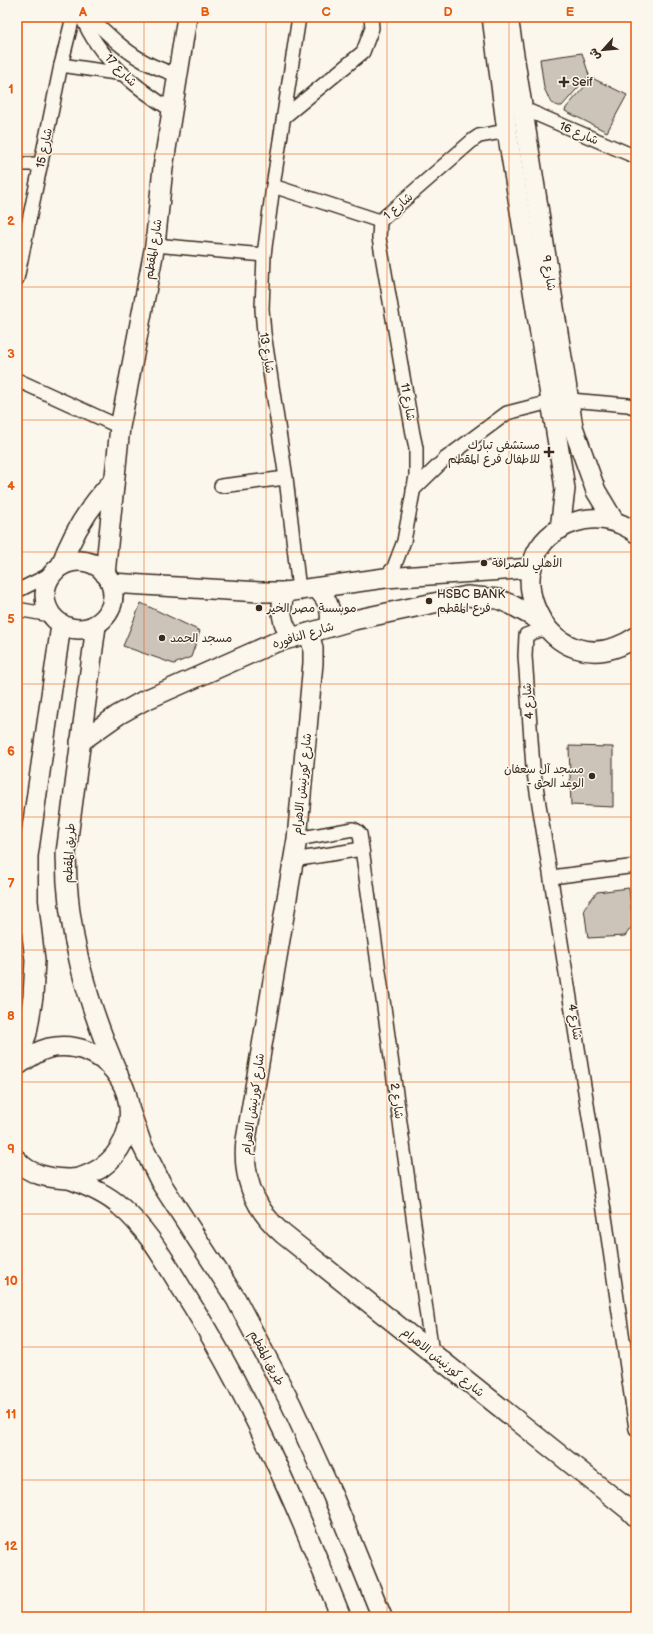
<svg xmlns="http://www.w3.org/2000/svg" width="653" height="1634" font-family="'Balsamiq Sans','Playpen Sans Arabic',sans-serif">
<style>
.building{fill:#ccc4b9;stroke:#3b2a1e}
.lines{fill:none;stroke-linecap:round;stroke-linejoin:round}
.street-casing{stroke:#3b2a1e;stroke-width:16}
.secondary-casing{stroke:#3b2a1e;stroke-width:22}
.street{stroke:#fbf7ec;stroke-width:13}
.secondary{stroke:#fbf7ec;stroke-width:19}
.grid{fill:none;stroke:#e8590c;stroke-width:1;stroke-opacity:0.55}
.poi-dot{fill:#3b2a1e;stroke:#fbf7ec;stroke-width:1.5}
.labels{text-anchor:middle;stroke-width:3;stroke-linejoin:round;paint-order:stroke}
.street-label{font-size:12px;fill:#3b2a1e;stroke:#fbf7ec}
.poi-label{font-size:12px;fill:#3b2a1e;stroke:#fbf7ec;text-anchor:start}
.neatline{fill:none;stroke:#e8590c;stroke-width:1.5}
.grid-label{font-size:13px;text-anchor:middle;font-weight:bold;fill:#e8590c}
</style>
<rect width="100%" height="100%" fill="#fbf7ec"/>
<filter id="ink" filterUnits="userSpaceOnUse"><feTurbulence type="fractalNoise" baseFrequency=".025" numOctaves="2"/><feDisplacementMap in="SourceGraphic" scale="8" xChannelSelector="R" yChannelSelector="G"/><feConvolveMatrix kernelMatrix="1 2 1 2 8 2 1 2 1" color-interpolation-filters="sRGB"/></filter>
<g filter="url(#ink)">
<g class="building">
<polygon points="582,53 589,75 562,106 558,106 551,103 544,88 540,59"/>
<polygon points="592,78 627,95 607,132 565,111 566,108"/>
<polygon points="141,603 200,631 191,657 174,664 123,646"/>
<polygon points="569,746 613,747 613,807 571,805"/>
<polygon points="629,888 633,925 625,936 588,938 584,908 597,892"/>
</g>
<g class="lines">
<g class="street-casing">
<g id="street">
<path d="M82,17C99,59 136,88 173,111"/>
<path d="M90,17C108,34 126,53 149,64C159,69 169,72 179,76"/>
<polyline points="61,65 123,74"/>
<polyline points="522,108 636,157"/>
<polyline points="284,117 363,52 372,28 371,17"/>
<polyline points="17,164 41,164"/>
<polyline points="273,186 380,221 473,140 479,136 507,131"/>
<polyline points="380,221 379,238 413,434 416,448 416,476 404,541 394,567 385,578"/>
<polyline points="155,245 264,255"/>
<polyline points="17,279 61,65 73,17"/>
<polyline points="17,380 120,427"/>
<polyline points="570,400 628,405 636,408"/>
<polyline points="221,486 286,478"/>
<polyline points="413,490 445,459 507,413 550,402"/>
<polyline points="299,590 286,478 264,333 262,309 264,255 273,186 299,17"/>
<polyline points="17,591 51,574"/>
<polyline points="17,609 50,615"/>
<polyline points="546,628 526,635 525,656 533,767 606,1223 636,1429"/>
<polyline points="297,839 353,829 357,831 360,834 432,1353"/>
<polyline points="293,860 362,849"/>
<polyline points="552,877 636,866"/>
</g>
</g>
<g class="secondary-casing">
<g id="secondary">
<polyline points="492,17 507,131 563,475 565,489 560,529"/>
<polyline points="508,17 573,427 596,491 614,521"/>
<path d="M636,533C619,520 596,515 575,522C483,552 547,696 636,637"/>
<circle cx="79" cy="595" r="34"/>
<path d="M61,565C73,532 90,505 114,480"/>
<polyline points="105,574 120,427 155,245 163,168 187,17"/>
<polyline points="111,583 260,592 285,592 385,578 532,568"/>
<path d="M316,588C328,599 332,610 330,627"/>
<path d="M285,592C279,609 281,623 292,638"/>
<path d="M96,626L66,853C66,932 87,1002 118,1074"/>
<path d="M309,633L313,648V663L297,839L246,1140C242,1178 254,1209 283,1234L629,1510L636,1517"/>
<polyline points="80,742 118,715 143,701 274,643 354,620 467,596 498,599 512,605 541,621"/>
<polyline points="17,1061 27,1033 33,997 35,960 28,901 28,856 61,625"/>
<path d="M17,1066C27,1059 37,1051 49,1048C102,1037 145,1090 124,1140C119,1151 111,1161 101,1168C91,1174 79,1180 67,1179C49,1178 29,1175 17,1160"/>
<polyline points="130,1111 142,1145 161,1183 236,1299 291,1404 333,1496 382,1617"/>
<path d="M72,1180C89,1187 107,1194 121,1207C148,1230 164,1260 182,1289C248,1392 296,1504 341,1617"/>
</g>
</g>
<use href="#street" class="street"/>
<use href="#secondary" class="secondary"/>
</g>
</g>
<path class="grid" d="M144,17V1617M266,17V1617M387,17V1617M509,17V1617M17,154H636M17,287H636M17,420H636M17,552H636M17,684H636M17,817H636M17,950H636M17,1082H636M17,1214H636M17,1347H636M17,1480H636"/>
<g class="poi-dot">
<path d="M562 76h4v4h4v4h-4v4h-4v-4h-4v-4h4z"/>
<path d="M547 446h4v4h4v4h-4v4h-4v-4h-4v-4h4z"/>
<circle cx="484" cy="563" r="4"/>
<circle cx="429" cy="601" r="4"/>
<circle cx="259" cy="608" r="4"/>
<circle cx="162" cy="638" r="4"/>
<circle cx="592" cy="776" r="4"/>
</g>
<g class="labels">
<g class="street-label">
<text transform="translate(121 70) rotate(46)" y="4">شارع 17</text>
<text transform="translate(579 133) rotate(23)" y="4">شارع 16</text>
<text transform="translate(44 148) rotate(-78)" y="4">شارع 15</text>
<text transform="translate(398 206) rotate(-41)" y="4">شارع 1</text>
<text transform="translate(153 249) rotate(-81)" y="4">شارع المقطم</text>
<text transform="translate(549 273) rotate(81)" y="4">شارع 9</text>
<text transform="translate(267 353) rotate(81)" y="4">شارع 13</text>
<text transform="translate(408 402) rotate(80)" y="4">شارع 11</text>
<text transform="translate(303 635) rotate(-17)" y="4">شارع النافوره</text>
<text transform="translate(528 701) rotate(-94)" y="4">شارع 4</text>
<text transform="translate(302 784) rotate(-84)" y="4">شارع كورنيش الاهرام</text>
<text transform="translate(69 853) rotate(-87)" y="4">طريق المقطم</text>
<text transform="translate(575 1022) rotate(81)" y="4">شارع 4</text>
<text transform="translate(397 1101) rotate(82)" y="4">شارع 2</text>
<text transform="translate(253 1104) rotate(-82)" y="4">شارع كورنيش الاهرام</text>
<text transform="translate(267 1358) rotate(62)" y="4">طريق المقطم</text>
<text transform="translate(443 1362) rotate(39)" y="4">شارع كورنيش الاهرام</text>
</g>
<g class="poi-label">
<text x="572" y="86">Seif</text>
<text x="540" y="449" text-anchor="end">مستشفى تبارك<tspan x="540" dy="14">للاطفال فرع المقطم</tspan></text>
<text x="492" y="567">الأهلي للصرافة</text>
<text x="437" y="598">HSBC BANK<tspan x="437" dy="14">فرع المقطم</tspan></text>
<text x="267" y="612">موسسة مصر الخير</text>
<text x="170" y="642">مسجد الحمد</text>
<text x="584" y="773" text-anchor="end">مسجد آل سعفان<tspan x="584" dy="14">- الوعد الحق</tspan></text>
</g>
</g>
<rect width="653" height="1634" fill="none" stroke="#fbf7ec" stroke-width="44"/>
<g transform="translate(603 50) rotate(243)" stroke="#fbf7ec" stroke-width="3" paint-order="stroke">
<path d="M0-3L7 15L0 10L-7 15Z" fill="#3b2a1e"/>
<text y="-6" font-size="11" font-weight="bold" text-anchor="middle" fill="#3b2a1e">ش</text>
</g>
<rect x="22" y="22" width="609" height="1590" class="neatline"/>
<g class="grid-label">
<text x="83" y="16">A</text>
<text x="205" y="16">B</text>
<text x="326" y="16">C</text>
<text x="448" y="16">D</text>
<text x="570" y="16">E</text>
<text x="11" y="93">1</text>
<text x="11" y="225">2</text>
<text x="11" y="358">3</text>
<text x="11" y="490">4</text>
<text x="11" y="623">5</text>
<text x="11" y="755">6</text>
<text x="11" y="888">7</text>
<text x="11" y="1020">8</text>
<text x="11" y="1153">9</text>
<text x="11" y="1285">10</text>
<text x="11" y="1418">11</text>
<text x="11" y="1550">12</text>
</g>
</svg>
